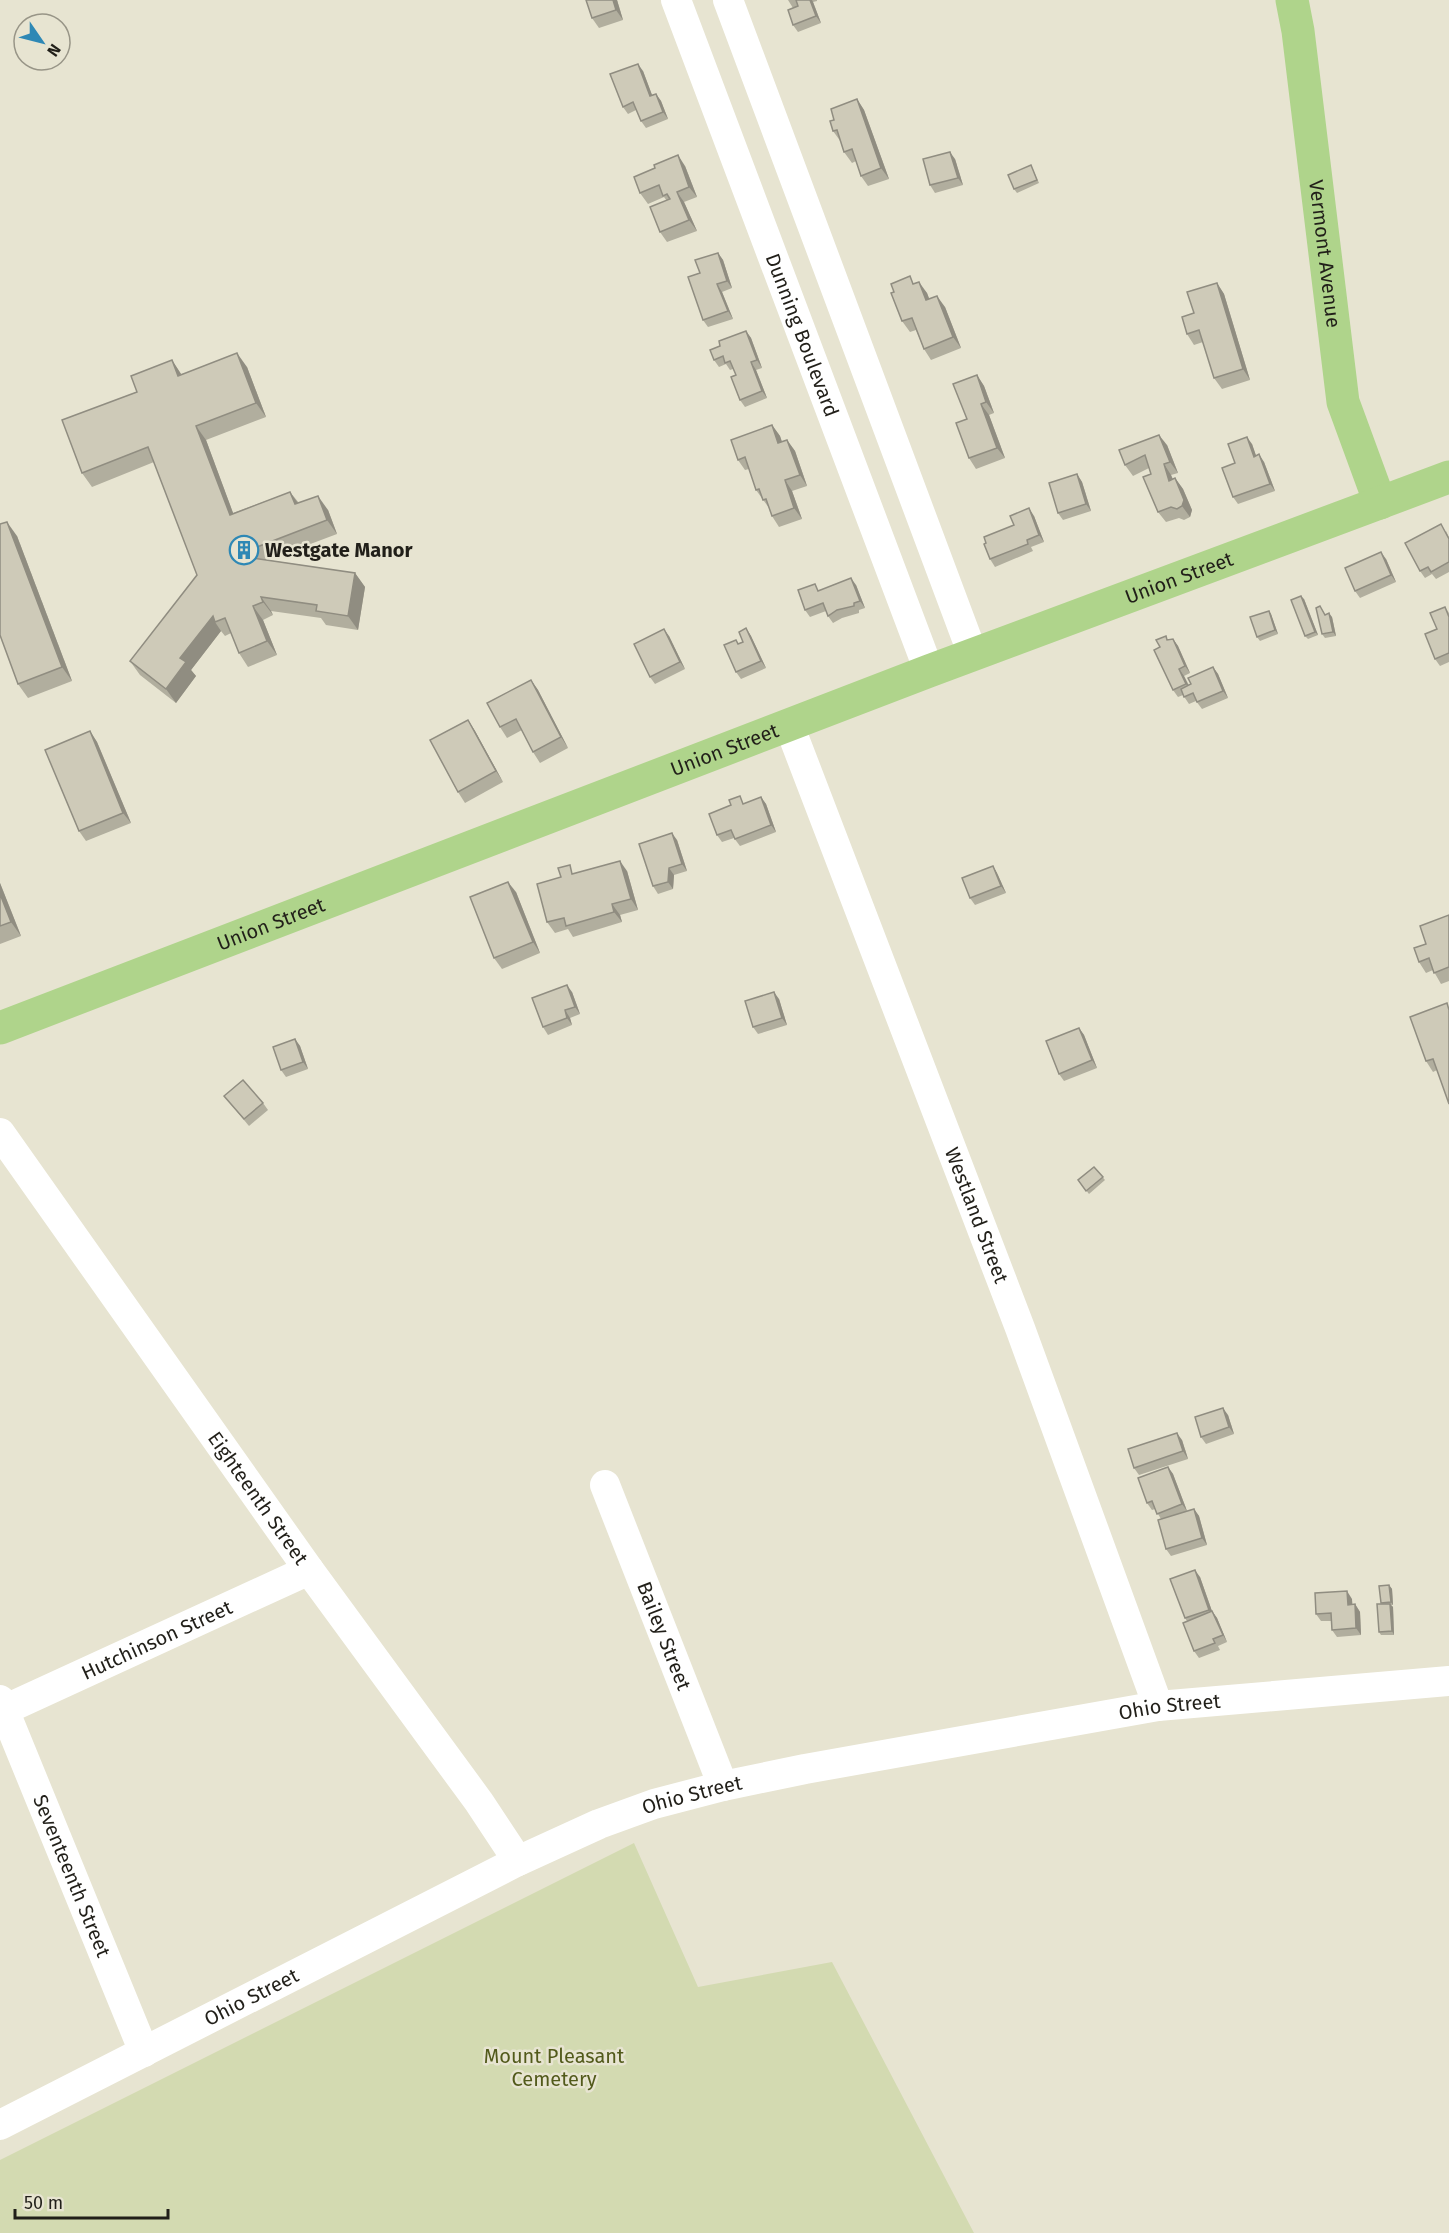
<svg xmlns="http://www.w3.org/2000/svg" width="1449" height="2233" font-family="'Fira Sans',sans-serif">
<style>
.green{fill:#d3dab1}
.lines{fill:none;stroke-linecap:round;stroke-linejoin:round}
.minor{stroke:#fff;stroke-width:30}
.major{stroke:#afd48b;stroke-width:33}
.wall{fill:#b1ae9e}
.shaded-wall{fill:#908d81}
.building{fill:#cecab8;stroke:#908d81;stroke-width:1.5}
.labels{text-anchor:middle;stroke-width:5;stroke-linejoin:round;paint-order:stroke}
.street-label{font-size:20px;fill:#211f19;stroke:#e7e4d1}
.poi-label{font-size:20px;font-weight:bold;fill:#211f19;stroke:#e7e4d1;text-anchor:start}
.park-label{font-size:20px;fill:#525a1b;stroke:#e7e4d1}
</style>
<rect width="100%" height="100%" fill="#e7e4d1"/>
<polygon class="green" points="634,1843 698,1987 832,1962 974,2233 0,2233 0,2160"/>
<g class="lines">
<g class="minor">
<path id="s1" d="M676,0L929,671"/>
<polyline points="728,0 973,655"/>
<path id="s2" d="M789,725L1020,1328L1158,1706"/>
<path id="s3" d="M0,1133L309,1570L479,1802L518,1861"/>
<path id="s4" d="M605,1485L723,1786"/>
<path id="s5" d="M0,1700L144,2052"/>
<path id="s6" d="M4,1710L309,1570"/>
<path id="s7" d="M0,2125L518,1861L599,1824L654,1804L723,1786L805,1769L1158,1706L1449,1681"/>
</g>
<g class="major">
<path id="s8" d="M1292,0L1298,31L1343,402L1380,503"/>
<path id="s9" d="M0,1028L929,671L1449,477"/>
</g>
</g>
<g class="wall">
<polygon points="586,0 617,0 623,20 599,28 592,18"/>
<polygon points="788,0 817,0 817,1 813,2 821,23 798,32 793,25 793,8"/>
<polygon points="643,71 652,95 656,94 661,101 668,119 646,128 641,121 636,110 628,114 623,107"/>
<polygon points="857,99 864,110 889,179 868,186 861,176 856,161 852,163 844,152 841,142 833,131 834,120"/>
<polygon points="955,159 963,185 935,193 930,185"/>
<polygon points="1031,165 1039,183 1017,193 1014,189"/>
<polygon points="685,166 697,197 684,202 697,231 667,242 660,232 667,201 664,197 648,204 640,193 655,168"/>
<polygon points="718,253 723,260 732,288 722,292 733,319 708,327 703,320 700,273"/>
<polygon points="915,283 927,293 929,299 945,307 961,348 931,360 924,349 916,330 910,332 902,321"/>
<polygon points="1217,283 1224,294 1250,380 1222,389 1214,378 1203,342 1194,345 1187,334 1194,313"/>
<polygon points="746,331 751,338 762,368 756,370 767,398 745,407 740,400 736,375 733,369 730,370 726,364 719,367 714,360"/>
<polygon points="172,360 181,374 247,367 266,417 206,440 233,513 290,492 299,503 328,510 337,534 268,560 355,573 365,587 358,630 326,625 321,618 271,611 273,615 263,620 277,655 248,667 239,653 231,633 225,636 221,631 191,670 196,676 176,703 140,675 130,661 197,575 154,462 92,487 82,473 137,392"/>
<polygon points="977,375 984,386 994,413 989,415 1005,458 976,469 969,458 967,419"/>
<polygon points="772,425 780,436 782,442 787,440 795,451 807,486 792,491 802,519 779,527 772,516 769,508 756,490 749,469 745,470 738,460"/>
<polygon points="1252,444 1256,456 1264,462 1275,491 1238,504 1233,497 1235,463"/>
<polygon points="1167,445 1178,473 1171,475 1173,479 1175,478 1183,489 1192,510 1190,517 1184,520 1179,518 1166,522 1158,512 1151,474 1149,468 1133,476 1125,465"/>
<polygon points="1077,474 1082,482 1091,511 1063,520 1058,513"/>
<polygon points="1034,516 1044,542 1031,547 1033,551 995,567 990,559 1014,525"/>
<polygon points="1446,531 1449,537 1449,572 1436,579 1432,574 1425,578 1420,571"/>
<polygon points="17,536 72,681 28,698 18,684"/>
<polygon points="1386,559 1396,582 1360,598 1355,591"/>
<polygon points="856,585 865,608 859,610 859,613 842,618 833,623 828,616 826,611 810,617 805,610 819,590"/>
<polygon points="1304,599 1318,635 1308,639 1305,636"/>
<polygon points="1320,606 1325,615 1332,617 1336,636 1325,638 1322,634"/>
<polygon points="1445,607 1449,613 1449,662 1440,666 1435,659 1437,629"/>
<polygon points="1269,611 1271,614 1278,634 1260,641 1257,637"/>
<polygon points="746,628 751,636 766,668 741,679 736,672 736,640 739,644 743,642"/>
<polygon points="669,636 685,669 655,684 650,677"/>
<polygon points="1173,639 1178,646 1190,673 1184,676 1189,685 1213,667 1218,674 1228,698 1202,709 1196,701 1189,704 1183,695 1178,697 1173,690 1160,647 1168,640"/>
<polygon points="531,680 538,690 568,748 540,763 533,752 522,730 507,738 500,727"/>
<polygon points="468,720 475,731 503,782 465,803 458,792"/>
<polygon points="90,731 97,742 131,823 86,841 79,831"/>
<polygon points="761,797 766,804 776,832 740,846 734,838 722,842 717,835 745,803"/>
<polygon points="677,840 687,871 674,875 673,889 658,894 653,886"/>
<polygon points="993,866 997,873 1006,893 975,905 970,898"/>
<polygon points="627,871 638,910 620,915 622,922 573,937 568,929 555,933 547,922 576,873"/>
<polygon points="0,883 21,936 0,944"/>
<polygon points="516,892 540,953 502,969 494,958"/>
<polygon points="1449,915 1449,981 1441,984 1433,970 1426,973 1419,962 1426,944"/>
<polygon points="572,992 580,1014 570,1018 572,1025 548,1035 543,1027"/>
<polygon points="779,999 787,1025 758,1034 753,1027"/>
<polygon points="1447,1003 1437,1070 1433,1072 1426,1061"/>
<polygon points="1079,1028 1084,1035 1097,1068 1064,1081 1059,1074"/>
<polygon points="295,1039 300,1046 308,1069 286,1077 281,1070"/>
<polygon points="224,1096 263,1103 268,1110 249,1126"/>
<polygon points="1094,1167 1105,1180 1089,1194 1078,1180"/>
<polygon points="1228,1415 1234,1434 1206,1444 1201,1437"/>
<polygon points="1182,1440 1188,1459 1139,1475 1134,1468"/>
<polygon points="1168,1467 1173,1474 1187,1511 1194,1509 1199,1516 1207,1545 1171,1556 1166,1549 1161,1519 1155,1509 1152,1510 1147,1503"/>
<polygon points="1200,1577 1212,1611 1217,1618 1227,1642 1218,1646 1220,1650 1199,1658 1194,1651 1187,1621 1185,1618"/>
<polygon points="1389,1585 1392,1589 1393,1605 1391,1605 1393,1607 1394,1635 1381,1635 1379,1632 1382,1604 1381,1603"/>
<polygon points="1352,1599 1352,1605 1355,1604 1360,1612 1361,1635 1337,1637 1332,1630 1331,1621 1321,1621 1316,1614"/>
</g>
<g class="shaded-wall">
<polygon points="613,0 617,0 623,20 616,10"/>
<polygon points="810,0 812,0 813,2 821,23 816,16"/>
<polygon points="638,64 643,71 655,103 650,96"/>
<polygon points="656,94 661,101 668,119 663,112"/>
<polygon points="857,99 864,110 889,179 881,168"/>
<polygon points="950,152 955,159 963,185 958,178"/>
<polygon points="678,155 685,166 697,197 689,187"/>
<polygon points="677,192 684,202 697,231 689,220"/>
<polygon points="718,253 723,260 732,288 727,281"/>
<polygon points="919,282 927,293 934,311 926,300"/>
<polygon points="1217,283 1224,294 1250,380 1243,369"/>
<polygon points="717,284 722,292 733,319 728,311"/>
<polygon points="937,296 945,307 961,348 953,337"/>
<polygon points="746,331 751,338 762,368 757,360"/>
<polygon points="237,353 247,367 266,417 256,403"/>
<polygon points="172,360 181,374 178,376"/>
<polygon points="751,362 756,370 767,398 762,391"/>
<polygon points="977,375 984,386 994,413 986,402"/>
<polygon points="981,404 989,415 1005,458 997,448"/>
<polygon points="772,425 780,436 786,454 778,443"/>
<polygon points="196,426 206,440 239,529 230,515"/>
<polygon points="1159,435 1167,445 1178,473 1170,462"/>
<polygon points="1247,437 1252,444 1259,464 1254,457"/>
<polygon points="787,440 795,451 807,486 800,475"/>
<polygon points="1259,454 1264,462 1275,491 1270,484"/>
<polygon points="1164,464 1171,475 1177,491 1169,481"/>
<polygon points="1077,474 1082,482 1091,511 1086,504"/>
<polygon points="1175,478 1183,489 1192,510 1190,517 1182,506"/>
<polygon points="785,480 792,491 802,519 794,508"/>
<polygon points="290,492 300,506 295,504"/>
<polygon points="318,496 328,510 337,534 327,520"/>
<polygon points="1029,508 1034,516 1044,542 1039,535"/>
<polygon points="7,522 17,536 72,681 62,667"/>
<polygon points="1381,552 1386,559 1396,582 1391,575"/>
<polygon points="355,573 365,587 358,630 348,616"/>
<polygon points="851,578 856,585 865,608 860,601"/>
<polygon points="1301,596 1304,599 1318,635 1315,632"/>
<polygon points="261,597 271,611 273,615 263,602"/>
<polygon points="253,606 263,620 277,655 267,641"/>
<polygon points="1269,611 1271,614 1278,634 1275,630"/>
<polygon points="1329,613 1332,617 1336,636 1333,632"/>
<polygon points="213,616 215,622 221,631 191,670 196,676 176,703 166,689 180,658"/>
<polygon points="746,628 751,636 766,668 761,661"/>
<polygon points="664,629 669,636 685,669 680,662"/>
<polygon points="1173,639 1178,646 1190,673 1185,666"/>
<polygon points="1213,667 1218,674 1228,698 1223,691"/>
<polygon points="1179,669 1184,676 1191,691 1186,684"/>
<polygon points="531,680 538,690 568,748 561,737"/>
<polygon points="468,720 475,731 503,782 496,771"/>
<polygon points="90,731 97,742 131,823 123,813"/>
<polygon points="761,797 766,804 776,832 771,825"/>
<polygon points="672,833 677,840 687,871 682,864"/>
<polygon points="620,861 627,871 638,910 631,899"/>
<polygon points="993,866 997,873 1006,893 1001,886"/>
<polygon points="669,868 674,875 673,889 668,882"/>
<polygon points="508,882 516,892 540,953 533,942"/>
<polygon points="0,883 21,936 11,922 0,894"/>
<polygon points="612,904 620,915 622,922 614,912"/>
<polygon points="567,985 572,992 580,1014 575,1007"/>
<polygon points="774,992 779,999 787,1025 782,1018"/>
<polygon points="565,1010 570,1018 572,1025 567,1018"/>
<polygon points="1079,1028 1084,1035 1097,1068 1092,1060"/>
<polygon points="295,1039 300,1046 308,1069 303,1062"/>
<polygon points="1223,1408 1228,1415 1234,1434 1229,1427"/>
<polygon points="1177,1433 1182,1440 1188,1459 1183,1451"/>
<polygon points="1168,1467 1173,1474 1187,1511 1182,1504"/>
<polygon points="1194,1509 1199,1516 1207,1545 1202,1538"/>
<polygon points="1195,1570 1200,1577 1214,1617 1209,1610"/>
<polygon points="1389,1585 1392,1589 1393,1605 1391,1602"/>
<polygon points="1347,1591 1352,1599 1353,1612 1348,1605"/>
<polygon points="1355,1604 1360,1612 1361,1635 1356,1628"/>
<polygon points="1390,1604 1393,1607 1394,1635 1392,1631"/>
<polygon points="1212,1611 1217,1618 1227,1642 1223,1635"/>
</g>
<g class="building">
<polygon points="586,0 613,0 616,10 592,18"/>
<polygon points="796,0 810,0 816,16 793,25 788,10 798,6"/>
<polygon points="638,64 650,96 656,94 663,112 641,121 633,102 623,107 610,74"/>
<polygon points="857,99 881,168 861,176 852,149 844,152 837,130 833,131 830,121 834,120 831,109"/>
<polygon points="950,152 958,178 930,185 923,159"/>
<polygon points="678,155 689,187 677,192 689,220 660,232 650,207 670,199 667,194 663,196 659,185 640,193 634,177 655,168 654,165"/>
<polygon points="1031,165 1037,180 1014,189 1008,175"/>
<polygon points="718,253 727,281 717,284 728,311 703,320 688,277 700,273 695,260"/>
<polygon points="910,276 913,284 919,282 926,300 937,296 953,337 924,349 912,318 902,321 891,293 894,292 891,284"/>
<polygon points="1217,283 1243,369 1214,378 1199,330 1187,334 1182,317 1194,313 1187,292"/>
<polygon points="746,331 757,360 751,362 762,391 740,400 731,377 736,375 730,361 725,363 723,356 714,360 710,350 720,346 719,341"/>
<polygon points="237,353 256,403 196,426 230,515 290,492 295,504 318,496 327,520 244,552 245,557 355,573 348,616 316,611 317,605 261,597 263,602 253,606 267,641 239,653 225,618 215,622 213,616 180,658 186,662 166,689 130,661 197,575 148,447 82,473 62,420 137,392 131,376 172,360 178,376"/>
<polygon points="977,375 986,402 981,404 997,448 969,458 956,423 967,419 953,384"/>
<polygon points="772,425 778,443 787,440 800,475 785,480 794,508 772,516 766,499 763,500 759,489 756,490 745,457 738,460 731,440"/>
<polygon points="1159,435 1170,462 1164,464 1169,481 1175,478 1184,500 1182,506 1177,509 1171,507 1158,512 1143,477 1151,474 1145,455 1125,465 1119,450"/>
<polygon points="1247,437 1254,457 1259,454 1270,484 1233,497 1222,468 1235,463 1228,444"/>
<polygon points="1077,474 1086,504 1058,513 1049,483"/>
<polygon points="1029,508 1039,535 1027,540 1028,544 990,559 984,544 986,543 984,537 1014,525 1010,516"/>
<polygon points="7,522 62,667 18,684 0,635 0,524"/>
<polygon points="1441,524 1449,539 1449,562 1431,572 1428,567 1420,571 1405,543"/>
<polygon points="1381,552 1391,575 1355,591 1345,568"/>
<polygon points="851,578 860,601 854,603 854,606 837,610 828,616 823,603 805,610 798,590 815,584 818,591"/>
<polygon points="1301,596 1315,632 1305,636 1291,600"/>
<polygon points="1320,606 1325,615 1329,613 1333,632 1322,634 1316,608"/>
<polygon points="1445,607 1449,617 1449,653 1435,659 1425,634 1437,629 1430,613"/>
<polygon points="1269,611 1275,630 1257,637 1250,617"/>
<polygon points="746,628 761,661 736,672 724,645 736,640 738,644 743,642 739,632"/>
<polygon points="664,629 680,662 650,677 634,644"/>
<polygon points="1166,636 1167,640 1173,639 1185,666 1179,669 1186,684 1173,690 1154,650 1160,647 1156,640"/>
<polygon points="1213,667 1223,691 1197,702 1193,693 1184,697 1181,689 1191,684 1188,678"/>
<polygon points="531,680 561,737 533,752 516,719 500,727 487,703"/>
<polygon points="468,720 496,771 458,792 430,740"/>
<polygon points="90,731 123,813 79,831 45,750"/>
<polygon points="740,796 743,804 761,797 771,825 735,839 731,830 717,835 709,814 731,805 729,800"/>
<polygon points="672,833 682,864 669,868 668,882 653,886 639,844"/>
<polygon points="620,861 631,899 612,904 614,912 566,926 564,918 547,922 537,884 561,877 558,868 570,865 572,874"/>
<polygon points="993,866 1001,886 970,898 962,878"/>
<polygon points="508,882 533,942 494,958 470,897"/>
<polygon points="0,894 11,922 0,926"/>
<polygon points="1449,915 1449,967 1434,973 1429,958 1419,962 1414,948 1426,944 1420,926"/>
<polygon points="567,985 575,1007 565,1010 567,1018 543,1027 532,998"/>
<polygon points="774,992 782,1018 753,1027 745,1001"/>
<polygon points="1447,1003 1449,1010 1449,1104 1433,1059 1426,1061 1410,1017"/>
<polygon points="1079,1028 1092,1060 1059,1074 1046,1041"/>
<polygon points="295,1039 303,1062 281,1070 273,1047"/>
<polygon points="243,1080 263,1103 244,1119 224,1096"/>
<polygon points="1094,1167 1103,1177 1086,1191 1078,1180"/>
<polygon points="1223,1408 1229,1427 1201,1437 1195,1417"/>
<polygon points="1177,1433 1183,1451 1134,1468 1128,1449"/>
<polygon points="1168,1467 1182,1504 1157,1514 1152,1501 1147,1503 1138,1478"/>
<polygon points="1194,1509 1202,1538 1166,1549 1158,1520"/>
<polygon points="1195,1570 1209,1610 1185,1618 1170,1579"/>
<polygon points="1389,1585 1391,1602 1381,1603 1379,1586"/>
<polygon points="1347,1591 1348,1605 1355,1604 1356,1628 1332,1630 1331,1613 1316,1614 1315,1593"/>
<polygon points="1377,1604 1390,1604 1392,1631 1379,1632"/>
<polygon points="1212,1611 1223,1635 1213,1639 1215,1643 1194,1651 1183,1623"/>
</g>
<defs>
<g id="building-ring" transform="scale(1.5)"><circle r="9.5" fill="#e7e4d1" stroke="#2e88b5" stroke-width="1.5"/><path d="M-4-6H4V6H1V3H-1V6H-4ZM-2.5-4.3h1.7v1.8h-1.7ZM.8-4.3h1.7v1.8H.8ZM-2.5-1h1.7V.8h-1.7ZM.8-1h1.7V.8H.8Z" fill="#2e88b5"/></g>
</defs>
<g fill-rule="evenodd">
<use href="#building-ring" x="244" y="550"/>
</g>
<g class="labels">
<g class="street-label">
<text dy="7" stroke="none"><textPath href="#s8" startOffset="256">Vermont Avenue</textPath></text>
<text dy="7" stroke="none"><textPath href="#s1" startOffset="358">Dunning Boulevard</textPath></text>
<text dy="7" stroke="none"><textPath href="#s9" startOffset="1262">Union Street</textPath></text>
<text dy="7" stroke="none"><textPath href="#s9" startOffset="776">Union Street</textPath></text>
<text dy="7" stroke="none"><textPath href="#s9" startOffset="290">Union Street</textPath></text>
<text dy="7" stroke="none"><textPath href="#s2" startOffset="525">Westland Street</textPath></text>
<text dy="7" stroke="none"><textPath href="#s3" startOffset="447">Eighteenth Street</textPath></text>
<text dy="7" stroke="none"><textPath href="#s4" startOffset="162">Bailey Street</textPath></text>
<text dy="7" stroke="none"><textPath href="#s6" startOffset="168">Hutchinson Street</textPath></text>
<text dy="7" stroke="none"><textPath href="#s7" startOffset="1254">Ohio Street</textPath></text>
<text dy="7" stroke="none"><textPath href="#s7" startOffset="768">Ohio Street</textPath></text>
<text dy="7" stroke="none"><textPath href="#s5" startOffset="190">Seventeenth Street</textPath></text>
<text dy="7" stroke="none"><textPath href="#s7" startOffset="282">Ohio Street</textPath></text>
</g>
<g class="poi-label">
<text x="265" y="557">Westgate Manor</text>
</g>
<g class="park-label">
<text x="554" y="2063">Mount Pleasant<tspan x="554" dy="23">Cemetery</tspan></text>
</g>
</g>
<g transform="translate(42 42) rotate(125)"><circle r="28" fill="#e7e4d1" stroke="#989587" stroke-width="1.5"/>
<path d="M0-4.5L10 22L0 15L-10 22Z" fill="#2e88b5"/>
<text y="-9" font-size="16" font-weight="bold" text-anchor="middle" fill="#211f19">N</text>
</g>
<path d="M15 2209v9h153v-9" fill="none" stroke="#211f19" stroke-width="3"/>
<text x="24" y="2209" font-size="18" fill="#211f19" stroke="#e7e4d1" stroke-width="4.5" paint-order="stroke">50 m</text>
</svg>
